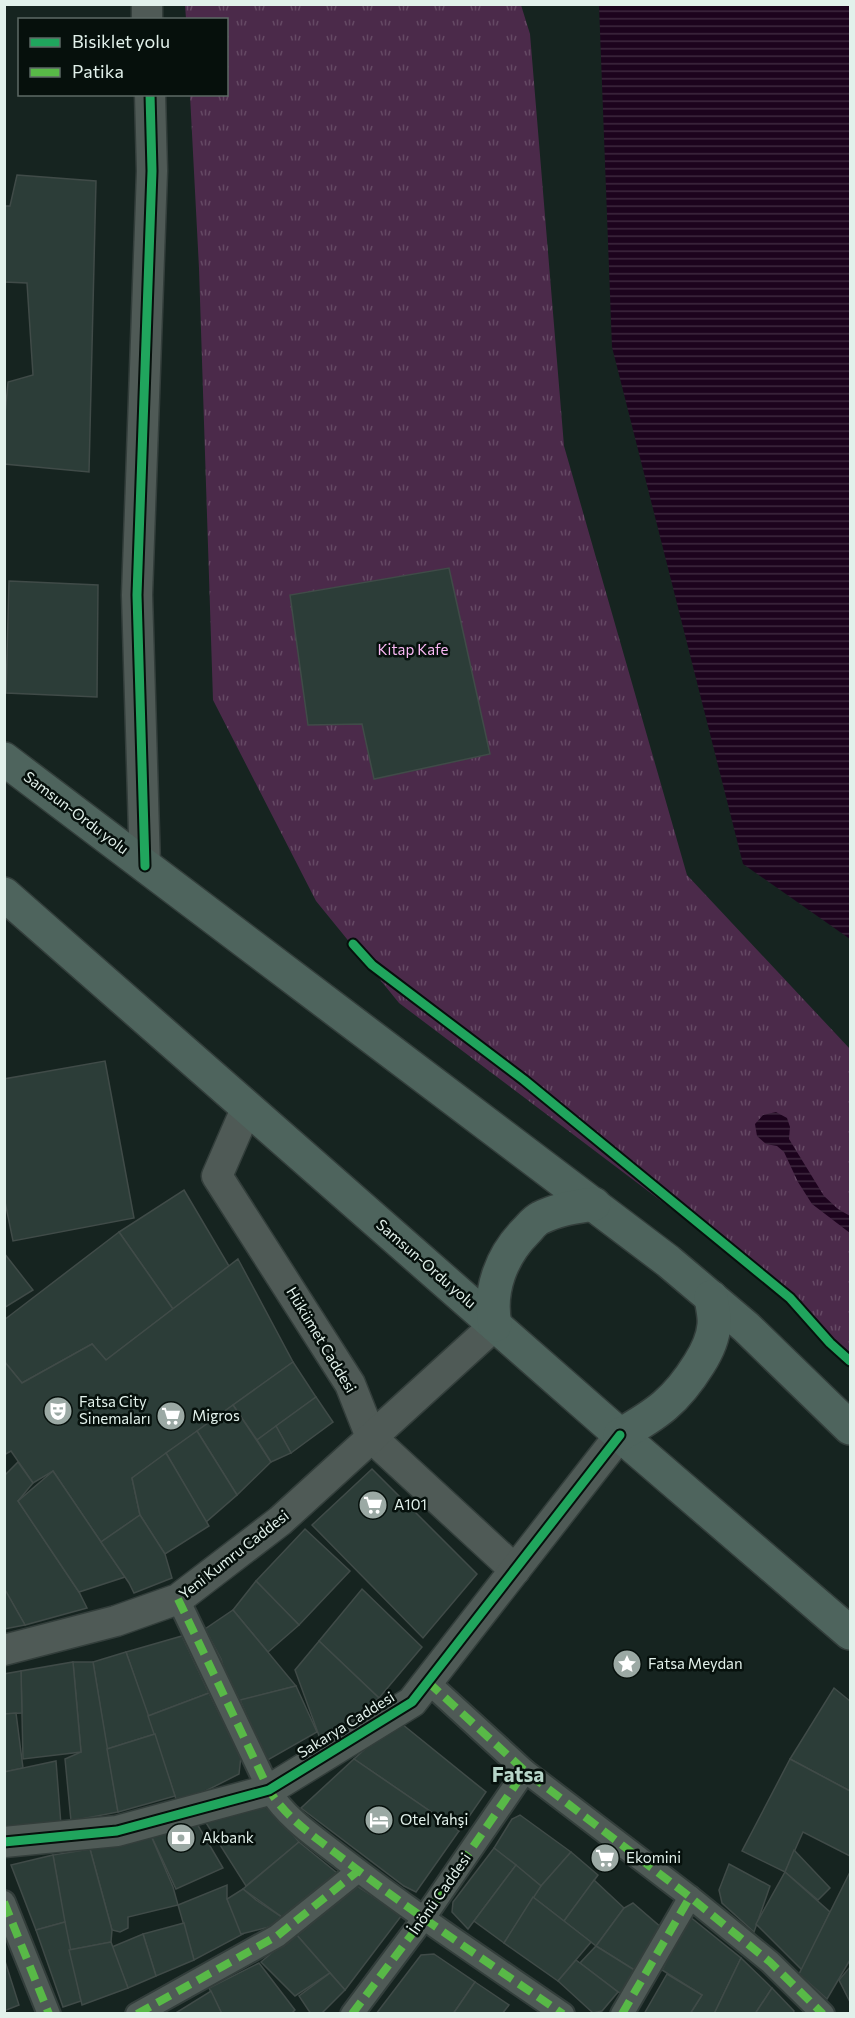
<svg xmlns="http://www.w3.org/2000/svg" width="855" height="2018" font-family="Commissioner,sans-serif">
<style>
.grass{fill:url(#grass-tufts)}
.water{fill:url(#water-rules)}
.building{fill:#2c3d38;stroke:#404b48;stroke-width:1.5}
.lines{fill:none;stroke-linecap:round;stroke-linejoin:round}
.pedestrian-casing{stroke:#333e3b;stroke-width:26}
.minor-casing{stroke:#333e3b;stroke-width:33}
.trunk-casing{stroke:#333e3b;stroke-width:36}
.pedestrian{stroke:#4f5a56;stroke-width:22}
.minor{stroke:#4f5a56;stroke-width:30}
.trunk{stroke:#4e645d;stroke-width:33}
.quiet{stroke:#58b947;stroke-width:8;stroke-dasharray:15 8;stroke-linecap:butt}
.cycleway-casing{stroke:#06100c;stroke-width:13}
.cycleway{stroke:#20a55d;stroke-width:9}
.labels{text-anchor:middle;stroke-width:5;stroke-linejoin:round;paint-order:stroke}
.park-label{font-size:15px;fill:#f8b7f3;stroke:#06100c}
.street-label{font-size:15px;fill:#e2f1eb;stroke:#06100c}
.poi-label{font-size:15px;fill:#e2f1eb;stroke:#06100c;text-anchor:start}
.district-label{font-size:21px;font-weight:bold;fill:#b7d6c9;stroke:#06100c}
</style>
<defs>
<pattern id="grass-tufts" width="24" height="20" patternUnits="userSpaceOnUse" patternTransform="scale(1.5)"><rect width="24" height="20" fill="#4b2a4a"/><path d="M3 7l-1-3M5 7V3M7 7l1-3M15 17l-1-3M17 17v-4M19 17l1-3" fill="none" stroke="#654964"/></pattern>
<pattern id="water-rules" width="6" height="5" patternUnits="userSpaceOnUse" patternTransform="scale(1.5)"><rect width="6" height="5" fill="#1c031d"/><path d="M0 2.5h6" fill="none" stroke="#3d283e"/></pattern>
</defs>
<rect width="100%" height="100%" fill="#162420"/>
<polygon class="grass" points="185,5 521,5 530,34 564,446 687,875 850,1049 850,1354 685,1219 399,1003 316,901 213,700 199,268 190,95 226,94 226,20 186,19"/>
<g class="water">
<polygon points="599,5 850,5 850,939 743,864 612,347"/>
<polygon points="776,1112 787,1118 790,1127 789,1139 824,1196 838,1209 850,1216 850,1233 812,1204 798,1182 784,1152 777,1146 766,1144 757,1136 755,1124 763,1115"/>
</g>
<g class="building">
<polygon points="17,175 96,181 89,472 4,464 4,425 8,382 33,375 27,283 4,282 4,206 10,206"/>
<polygon points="449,568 490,754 374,779 362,724 308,725 290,595"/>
<polygon points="9,581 98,585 97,697 6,693"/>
<polygon points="105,1061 134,1218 13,1241 4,1197 4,1079"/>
<polygon points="184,1190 229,1266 173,1309 119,1232"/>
<polygon points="119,1232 173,1309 106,1360 92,1344 22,1383 4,1361 4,1320"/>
<polygon points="4,1253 33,1290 4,1308"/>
<polygon points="238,1259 293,1362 132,1478 140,1515 101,1542 53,1471 33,1483 11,1451 4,1455 4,1361 22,1383 92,1344 106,1360"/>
<polygon points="293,1362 316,1397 257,1440 233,1405"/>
<polygon points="316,1397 333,1422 291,1453 276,1426"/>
<polygon points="233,1405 271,1462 237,1495 197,1431"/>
<polygon points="276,1426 291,1453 271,1462 257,1440"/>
<polygon points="197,1431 237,1495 206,1522 166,1453"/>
<polygon points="166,1453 209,1526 165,1554 140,1515 132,1478"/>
<polygon points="18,1462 33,1483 18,1501 79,1592 87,1608 25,1625 4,1588 4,1476"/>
<polygon points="372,1469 477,1574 423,1638 312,1525"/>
<polygon points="53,1471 101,1542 125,1577 79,1592 18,1501"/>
<polygon points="140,1515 165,1554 172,1578 134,1593 129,1583 101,1542"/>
<polygon points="305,1529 350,1571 299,1625 256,1581"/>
<polygon points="256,1581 299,1625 268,1652 233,1610"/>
<polygon points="4,1588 25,1625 4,1629"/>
<polygon points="362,1589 422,1647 379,1698 319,1641"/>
<polygon points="233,1610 296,1686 233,1702 221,1659 205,1629"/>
<polygon points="182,1636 209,1693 148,1716 126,1652"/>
<polygon points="319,1641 379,1698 322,1744 295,1670"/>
<polygon points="126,1652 155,1734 107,1749 93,1662"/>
<polygon points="73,1662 93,1662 118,1812 71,1821 65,1759 81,1752"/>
<polygon points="73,1662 81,1752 23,1759 21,1671"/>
<polygon points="21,1671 22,1713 4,1714 4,1674"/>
<polygon points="296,1686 317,1732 266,1761 240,1700"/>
<polygon points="834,1688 850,1701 850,1791 790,1759"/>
<polygon points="209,1693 241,1756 239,1774 178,1805 148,1716"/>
<polygon points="16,1713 23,1768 4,1772 4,1714"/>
<polygon points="397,1720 486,1792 459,1831 354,1759"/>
<polygon points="155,1734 175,1796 118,1812 107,1749"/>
<polygon points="354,1759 459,1831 416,1892 404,1886 301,1808"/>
<polygon points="790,1759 850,1791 850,1856 803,1832 785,1872 742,1851"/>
<polygon points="56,1761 61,1825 4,1834 4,1772"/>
<polygon points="263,1798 299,1842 246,1886 201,1815"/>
<polygon points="520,1815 571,1852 541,1886 494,1848 512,1819"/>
<polygon points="193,1817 223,1868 176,1889 149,1831"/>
<polygon points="149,1831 173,1887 178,1905 128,1917 128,1928 120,1932 112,1930 90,1849"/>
<polygon points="299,1842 342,1877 289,1922 243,1889"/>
<polygon points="494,1848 516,1865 468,1929 452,1912 453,1902"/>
<polygon points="90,1849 112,1930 111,1942 69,1950 53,1855"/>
<polygon points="794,1850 830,1888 818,1900 785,1872"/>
<polygon points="571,1852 598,1875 564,1921 533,1897 541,1886"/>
<polygon points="53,1855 65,1922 36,1930 11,1865"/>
<polygon points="729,1864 770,1886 754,1932 722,1903 719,1890"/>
<polygon points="516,1865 541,1886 504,1943 474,1921"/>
<polygon points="785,1872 830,1912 802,1970 756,1924"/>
<polygon points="850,1872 850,1960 827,1999 799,1974"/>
<polygon points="594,1880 624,1908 596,1946 564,1921"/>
<polygon points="351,1882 402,1915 345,1990 295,1933"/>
<polygon points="227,1885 227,1899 243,1934 194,1960 178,1905"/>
<polygon points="243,1889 256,1900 289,1922 241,1934 227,1899"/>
<polygon points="533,1897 591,1942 558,1981 504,1943"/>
<polygon points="633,1903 663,1929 636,1971 596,1946 624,1908"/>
<polygon points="689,1916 741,1958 714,2014 690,2014 702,1995 662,1970"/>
<polygon points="65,1922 81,2001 63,2007 36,1930"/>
<polygon points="184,1923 194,1960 156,1976 143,1934"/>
<polygon points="295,1933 330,1973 295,1996 261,1962"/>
<polygon points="143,1934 156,1976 128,1988 112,1947"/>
<polygon points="111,1942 128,1988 82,2005 69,1950"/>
<polygon points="596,1946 636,1971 621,1994 580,1963"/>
<polygon points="434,1954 475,1982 453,2014 376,2014 421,1955"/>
<polygon points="4,1958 19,2005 4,2011"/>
<polygon points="741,1958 772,1988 755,2014 714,2014"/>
<polygon points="576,1960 618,1992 602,2011 593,2013 558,1981"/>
<polygon points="259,1963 295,2010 291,2014 222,2014 209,1988"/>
<polygon points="850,1967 850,2002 839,1980"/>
<polygon points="330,1973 345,1990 321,2014 311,2014 299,1996"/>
<polygon points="667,1974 702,1995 690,2014 644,2014"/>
<polygon points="475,1982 509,2005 502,2014 453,2014"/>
<polygon points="772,1988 794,2011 793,2014 755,2014"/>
<polygon points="211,1991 222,2014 174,2014"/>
</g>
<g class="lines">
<g class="pedestrian-casing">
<g id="pedestrian">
<path d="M178,1599L269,1790C287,1819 315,1837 342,1858C413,1913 489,1963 563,2014"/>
<polyline points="428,1682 525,1771 690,1897 770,1962 823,2014"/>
<polyline points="4,1902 49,2014"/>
<polyline points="137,2014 277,1936 358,1871"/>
<polyline points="352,2014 424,1918 525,1771"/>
<polyline points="622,2014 690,1897"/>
</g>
</g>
<g class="minor-casing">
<g id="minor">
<polyline points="147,4 147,20"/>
<polyline points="145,866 137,595 152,171 150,94"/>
<polyline points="247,1107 217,1176 350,1384 371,1437 515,1570"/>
<polyline points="4,1650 116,1621 178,1599 280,1521 495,1325"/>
<polyline points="4,1842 117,1831 269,1790 412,1702 620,1435"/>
</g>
</g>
<g class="trunk-casing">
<g id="trunk">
<polyline points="4,759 668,1261 746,1327 850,1428"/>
<polyline points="4,894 620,1435 850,1633"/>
<path d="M495,1325C488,1290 502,1255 526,1231C530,1227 534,1221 540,1218C557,1209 575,1207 594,1204"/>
<path d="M620,1435C657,1414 676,1401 699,1364C706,1353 713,1339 714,1325C715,1316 712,1306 711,1297"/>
</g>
</g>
<use href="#pedestrian" class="pedestrian"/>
<use href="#minor" class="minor"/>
<use href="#trunk" class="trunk"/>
<g class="quiet">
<path d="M178,1599L269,1790C287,1819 315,1837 342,1858C413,1913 489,1963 563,2014"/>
<polyline points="428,1682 525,1771 690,1897 770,1962 823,2014"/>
<polyline points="4,1902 49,2014"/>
<polyline points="137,2014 277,1936 358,1871"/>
<polyline points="352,2014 424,1918 525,1771"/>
<polyline points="622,2014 690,1897"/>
</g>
<g class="cycleway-casing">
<g id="cycleway">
<polyline points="145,866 137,595 152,171 150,94"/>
<polyline points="353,944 372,965 524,1080 790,1298 830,1343 850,1361"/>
<polyline points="4,1842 117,1831 269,1790 412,1702 620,1435"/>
</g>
</g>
<use href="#cycleway" class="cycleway"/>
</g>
<defs>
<g id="theatre-disc" transform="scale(1.5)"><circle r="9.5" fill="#9ba9a4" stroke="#06100c"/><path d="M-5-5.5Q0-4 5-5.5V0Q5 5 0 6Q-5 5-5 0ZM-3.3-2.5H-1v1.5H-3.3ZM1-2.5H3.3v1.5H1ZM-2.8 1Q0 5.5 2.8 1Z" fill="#fff"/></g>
<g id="supermarket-disc" transform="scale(1.5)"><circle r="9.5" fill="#9ba9a4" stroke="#06100c"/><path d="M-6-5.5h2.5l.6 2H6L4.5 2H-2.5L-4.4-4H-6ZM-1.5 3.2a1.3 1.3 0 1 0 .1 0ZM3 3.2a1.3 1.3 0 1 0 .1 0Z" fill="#fff"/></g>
<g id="sight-disc" transform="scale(1.5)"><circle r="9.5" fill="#9ba9a4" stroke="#06100c"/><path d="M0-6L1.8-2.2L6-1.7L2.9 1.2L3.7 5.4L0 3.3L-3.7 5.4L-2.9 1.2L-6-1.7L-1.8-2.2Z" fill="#fff"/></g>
<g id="hotel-disc" transform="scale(1.5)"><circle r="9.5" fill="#9ba9a4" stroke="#06100c"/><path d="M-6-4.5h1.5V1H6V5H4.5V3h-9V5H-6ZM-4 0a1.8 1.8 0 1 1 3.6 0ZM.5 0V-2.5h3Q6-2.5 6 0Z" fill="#fff"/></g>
<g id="bank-disc" transform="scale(1.5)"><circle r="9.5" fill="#9ba9a4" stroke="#06100c"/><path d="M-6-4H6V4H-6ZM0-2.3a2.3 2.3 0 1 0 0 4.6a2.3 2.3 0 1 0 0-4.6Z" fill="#fff"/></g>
</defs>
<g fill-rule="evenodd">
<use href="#theatre-disc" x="58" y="1411"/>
<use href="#supermarket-disc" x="171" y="1416"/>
<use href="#supermarket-disc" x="373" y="1505"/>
<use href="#sight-disc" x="627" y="1664"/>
<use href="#hotel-disc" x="379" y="1820"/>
<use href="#bank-disc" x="181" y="1838"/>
<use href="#supermarket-disc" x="605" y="1858"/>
</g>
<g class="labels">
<g class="park-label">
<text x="413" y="655">Kitap Kafe</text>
</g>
<g class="street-label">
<text transform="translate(76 813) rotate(37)" y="5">Samsun-Ordu yolu</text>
<text transform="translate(426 1264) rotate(41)" y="5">Samsun-Ordu yolu</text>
<text transform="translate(321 1340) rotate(59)" y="5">Hükümet Caddesi</text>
<text transform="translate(234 1555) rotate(-38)" y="5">Yeni Kumru Caddesi</text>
<text transform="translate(346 1725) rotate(-32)" y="5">Sakarya Caddesi</text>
<text transform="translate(440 1894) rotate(-55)" y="5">İnönü Caddesi</text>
</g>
<g class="poi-label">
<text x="79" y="1407">Fatsa City<tspan x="79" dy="17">Sinemaları</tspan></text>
<text x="192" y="1421">Migros</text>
<text x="394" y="1510">A101</text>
<text x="648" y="1669">Fatsa Meydan</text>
<text x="400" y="1825">Otel Yahşi</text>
<text x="202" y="1843">Akbank</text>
<text x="626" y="1863">Ekomini</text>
</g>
<g class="district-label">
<text x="518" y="1782">Fatsa</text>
</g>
</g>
<rect width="855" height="2018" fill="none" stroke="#e2f1eb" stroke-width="12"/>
<rect x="18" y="18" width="210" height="78" fill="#06100c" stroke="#5e6a65" stroke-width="1.5"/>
<rect x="30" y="38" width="30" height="9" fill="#20a55d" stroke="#5e6a65" stroke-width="1.5"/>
<text x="72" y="48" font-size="18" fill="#e2f1eb">Bisiklet yolu</text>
<rect x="30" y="68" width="30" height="9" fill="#58b947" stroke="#5e6a65" stroke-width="1.5"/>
<text x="72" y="78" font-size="18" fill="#e2f1eb">Patika</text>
</svg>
